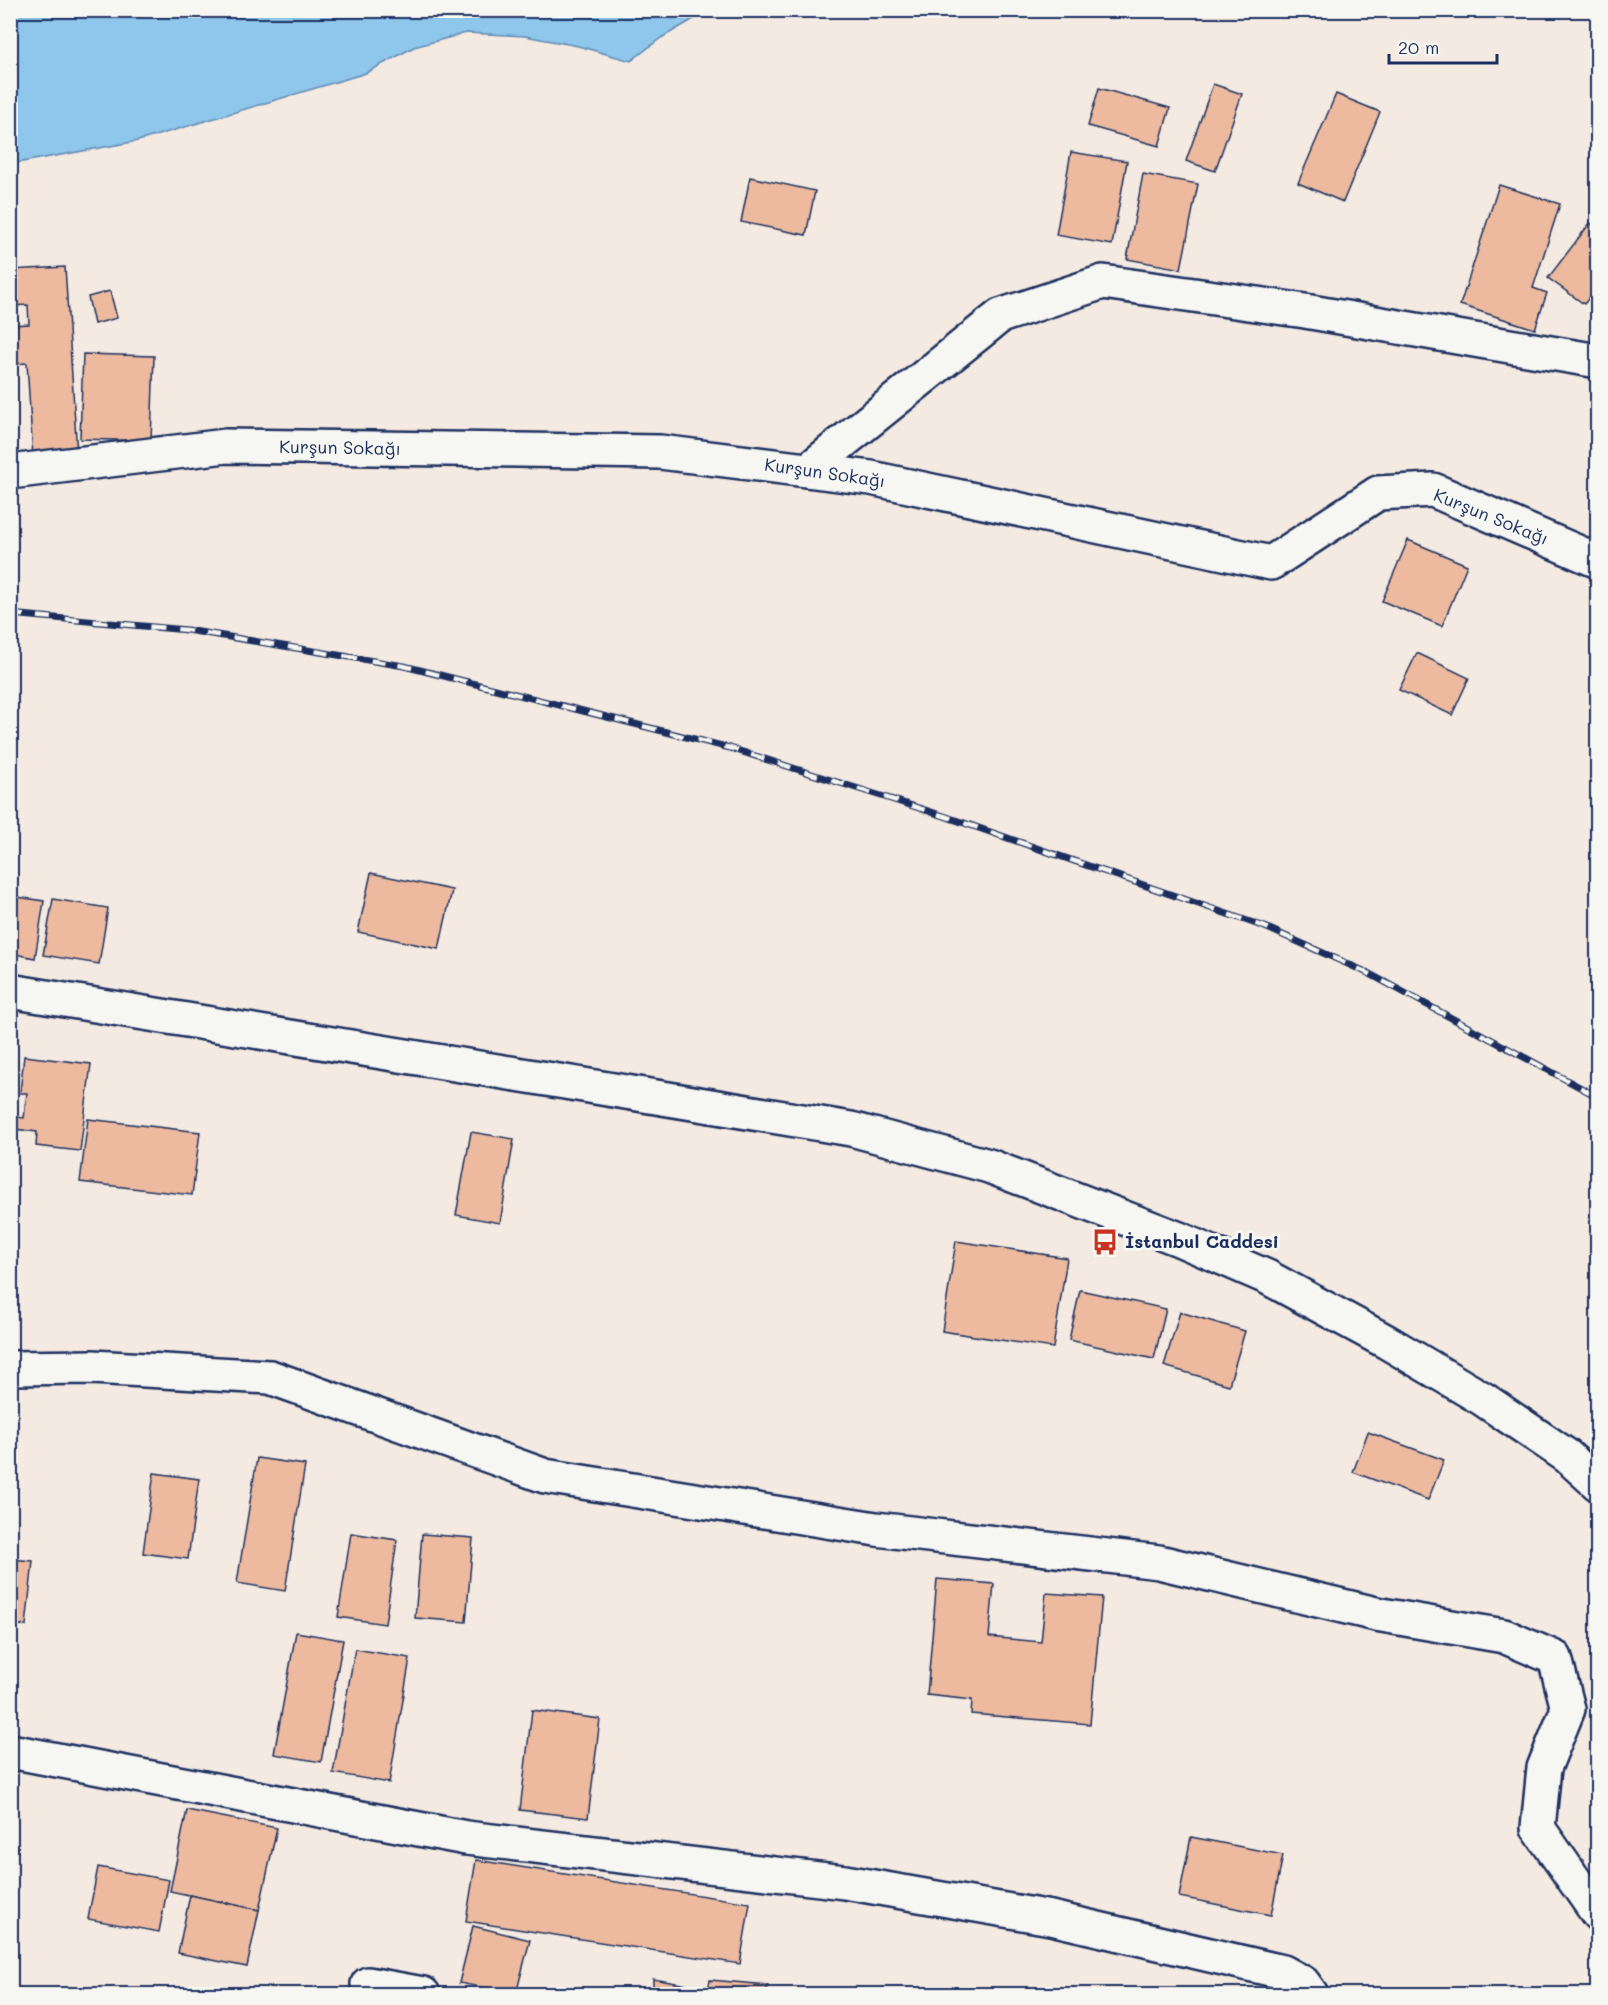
<svg xmlns="http://www.w3.org/2000/svg" width="1608" height="2005" font-family="Mali,sans-serif">
<style>
.water{fill:#8ec6ec;stroke:#608ab3;stroke-width:1.5}
.building{fill:#edba9f;stroke:#1b2f5e;stroke-width:1.5}
.lines{fill:none;stroke-linecap:round;stroke-linejoin:round}
.minor-casing{stroke:#1b2f5e;stroke-width:38}
.minor{stroke:#f6f6f2;stroke-width:33}
.rail-casing{stroke:#1b2f5e;stroke-width:7}
.rail{stroke:#f6f6f2;stroke-width:4.5;stroke-dasharray:14;stroke-linecap:butt}
.labels{text-anchor:middle;stroke-width:6;stroke-linejoin:round;paint-order:stroke}
.street-label{font-size:18px;fill:#1b2f5e;stroke:#f6f6f2}
.poi-label{font-size:18px;font-weight:bold;fill:#1b2f5e;stroke:#f6f6f2;text-anchor:start}
</style>
<rect width="100%" height="100%" fill="#f4eae1"/>
<filter id="ink" filterUnits="userSpaceOnUse"><feTurbulence type="fractalNoise" baseFrequency=".0167" numOctaves="2"/><feDisplacementMap in="SourceGraphic" scale="12" xChannelSelector="R" yChannelSelector="G"/><feConvolveMatrix kernelMatrix="1 2 1 2 8 2 1 2 1" color-interpolation-filters="sRGB"/></filter>
<g filter="url(#ink)">
<polygon class="water" points="11,10 708,10 708,11 661,38 631,61 578,46 525,36 466,33 414,47 366,73 138,141 11,164"/>
<g class="building">
<polygon points="1213,84 1242,94 1215,171 1186,161"/>
<polygon points="1099,88 1170,108 1159,146 1088,126"/>
<polygon points="1336,94 1380,112 1343,202 1298,183"/>
<polygon points="1071,152 1127,161 1112,245 1056,235"/>
<polygon points="1143,174 1198,184 1181,269 1127,259"/>
<polygon points="750,177 815,191 806,235 741,222"/>
<polygon points="1499,185 1560,204 1533,288 1547,293 1535,329 1460,305"/>
<polygon points="1590,223 1598,229 1598,287 1584,304 1548,278"/>
<polygon points="65,267 77,454 33,457 27,363 12,364 10,344 10,325 29,324 28,305 10,306 10,270"/>
<polygon points="110,291 117,318 94,324 88,297"/>
<polygon points="83,354 154,356 151,441 80,439"/>
<polygon points="1408,540 1467,565 1442,626 1382,601"/>
<polygon points="1417,653 1469,678 1452,715 1399,690"/>
<polygon points="371,873 452,890 439,949 358,932"/>
<polygon points="10,896 44,901 35,958 10,953"/>
<polygon points="53,899 108,908 99,964 43,955"/>
<polygon points="24,1056 91,1064 80,1151 36,1146 37,1132 15,1129 17,1117 24,1118 27,1093 20,1093"/>
<polygon points="88,1119 200,1132 192,1195 80,1182"/>
<polygon points="471,1132 514,1139 500,1223 456,1215"/>
<polygon points="956,1241 1067,1258 1053,1348 942,1331"/>
<polygon points="1080,1290 1166,1309 1154,1359 1069,1340"/>
<polygon points="1180,1312 1245,1331 1229,1385 1164,1366"/>
<polygon points="1368,1432 1444,1460 1428,1500 1353,1472"/>
<polygon points="257,1458 305,1465 285,1591 237,1583"/>
<polygon points="154,1473 199,1479 188,1559 143,1553"/>
<polygon points="351,1533 397,1540 385,1624 338,1617"/>
<polygon points="422,1534 473,1538 466,1622 415,1618"/>
<polygon points="10,1559 33,1561 26,1626 10,1624"/>
<polygon points="937,1579 994,1584 989,1637 1041,1642 1046,1593 1102,1597 1090,1724 971,1714 972,1700 927,1695"/>
<polygon points="296,1632 343,1640 321,1762 274,1754"/>
<polygon points="355,1649 410,1658 389,1783 333,1773"/>
<polygon points="532,1710 600,1719 588,1818 520,1810"/>
<polygon points="187,1810 277,1828 259,1910 170,1891"/>
<polygon points="1191,1837 1283,1855 1271,1915 1179,1897"/>
<polygon points="476,1860 750,1903 740,1964 466,1921"/>
<polygon points="98,1867 169,1880 159,1932 88,1919"/>
<polygon points="190,1895 259,1910 247,1967 178,1953"/>
<polygon points="473,1926 530,1940 516,1994 459,1983"/>
<polygon points="653,1979 704,1988 704,1994 653,1994"/>
<polygon points="710,1980 768,1985 766,1994 707,1994"/>
</g>
<g class="lines">
<g class="minor-casing">
<g id="minor">
<polyline points="808,470 1000,316 1103,282 1305,311 1598,361"/>
<polyline points="10,472 226,446 660,452 871,478 1271,563 1378,493 1433,490 1598,561"/>
<polyline points="10,991 851,1129 989,1166 1179,1239 1267,1277 1387,1342 1483,1399 1567,1456 1598,1484"/>
<polyline points="10,1368 92,1367 270,1377 545,1476 876,1529 1159,1562 1376,1614 1504,1636 1555,1658 1568,1709 1544,1768 1538,1828 1598,1914"/>
<polyline points="10,1751 466,1838 845,1882 1051,1918 1283,1972 1303,1983 1311,1994"/>
<polyline points="368,1984 423,1994"/>
</g>
</g>
<use href="#minor" class="minor"/>
<g class="rail-casing">
<polyline id="rail" points="10,614 187,630 404,666 730,748 944,816 1265,927 1368,973 1598,1097"/>
</g>
<use href="#rail" class="rail"/>
</g>
</g>
<defs>
<g id="bus-bare" transform="scale(2.07)"><path d="M-5-6H5V4H4V6H2V4H-2V6H-4V4H-5ZM-3.5-4V0h7V-4ZM-3.5 1.2v1.5H-2V1.2ZM2 1.2v1.5H3.5V1.2Z" fill="#c8321e" stroke="#f6f6f2" stroke-width="2.5" paint-order="stroke"/></g>
</defs>
<g fill-rule="evenodd">
<use href="#bus-bare" x="1105" y="1242"/>
</g>
<g class="labels">
<g class="street-label">
<text transform="translate(340 448) rotate(1)" y="6">Kurşun Sokağı</text>
<text transform="translate(825 473) rotate(8)" y="6">Kurşun Sokağı</text>
<text transform="translate(1491 517) rotate(22)" y="6">Kurşun Sokağı</text>
</g>
<g class="poi-label">
<text x="1125" y="1248">İstanbul Caddesi</text>
</g>
</g>
<rect width="1608" height="2005" fill="none" stroke="#f6f6f2" stroke-width="36"/>
<rect x="18" y="18" width="1572" height="1969" fill="none" stroke="#1b2f5e" stroke-width="2" filter="url(#ink)"/>
<path d="M1389 54v9h108v-9" fill="none" stroke="#1b2f5e" stroke-width="3"/>
<text x="1398" y="54" font-size="18" fill="#1b2f5e" stroke="#f6f6f2" stroke-width="4.5" paint-order="stroke">20 m</text>
</svg>
